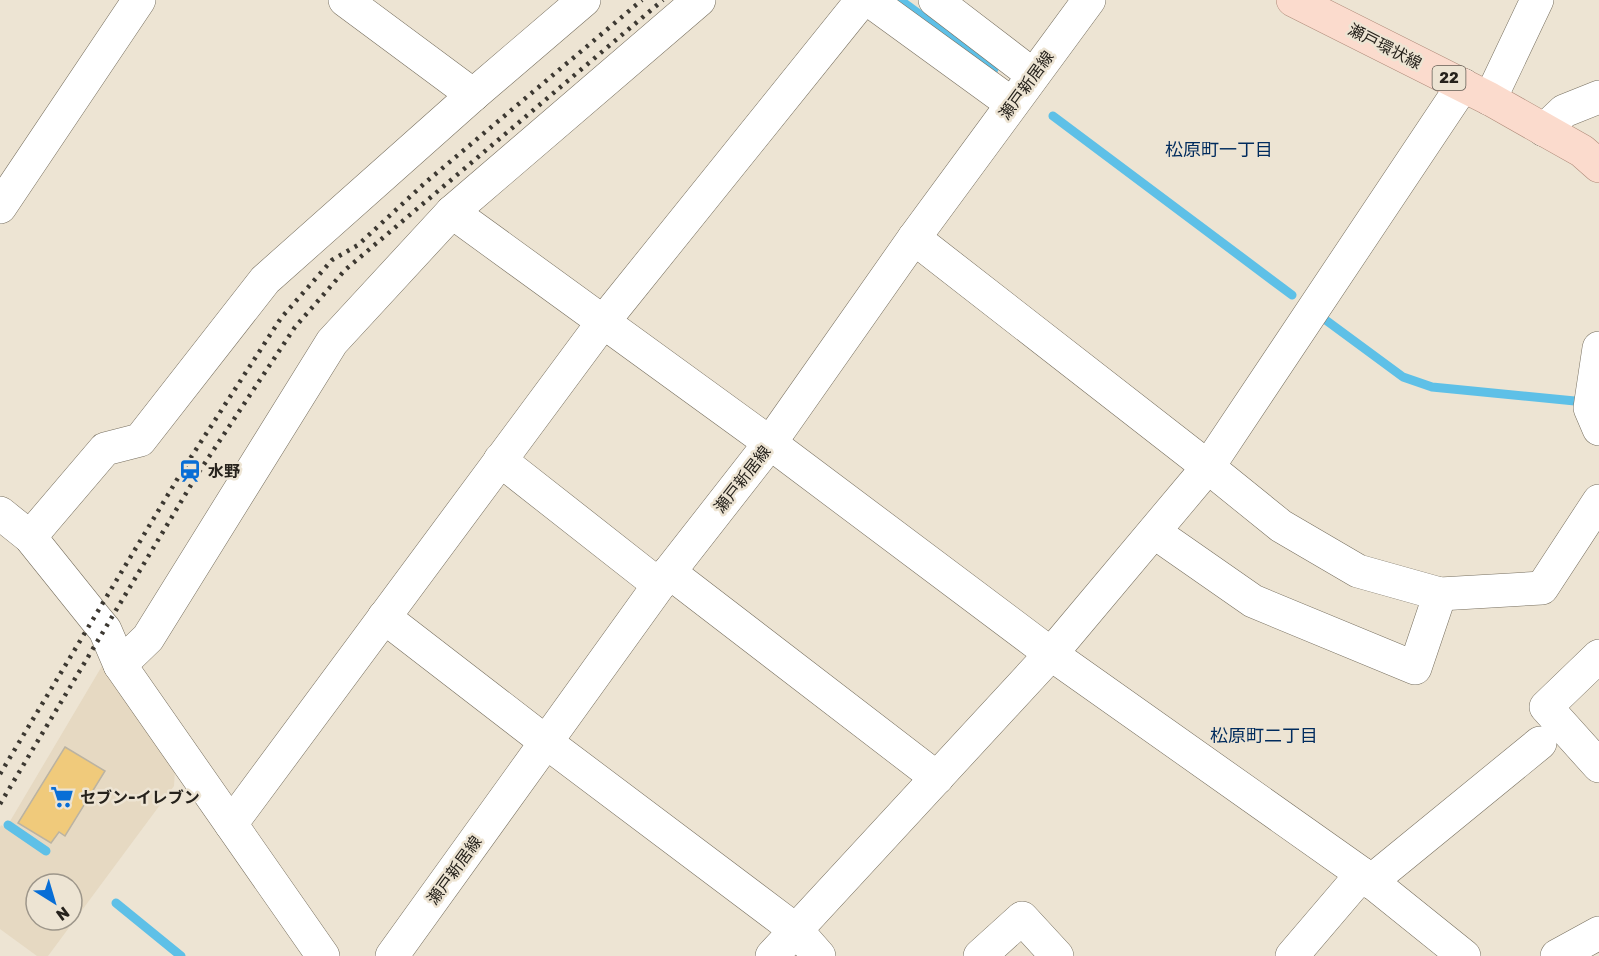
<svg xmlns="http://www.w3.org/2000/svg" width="1599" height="956" font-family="Rubik,'Noto Sans JP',sans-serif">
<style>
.built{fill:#e6d9c2;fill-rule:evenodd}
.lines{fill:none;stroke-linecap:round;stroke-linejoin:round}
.stream{stroke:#5ec0e7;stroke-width:9}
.building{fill:#f0ca7b;stroke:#bbb3a2;stroke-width:1.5}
.minor-casing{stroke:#776f5f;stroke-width:34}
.tertiary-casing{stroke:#776f5f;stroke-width:34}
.primary-casing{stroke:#af8b7a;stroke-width:34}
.minor{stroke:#fff;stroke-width:33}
.tertiary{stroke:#fff;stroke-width:33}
.primary{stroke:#fbdbcd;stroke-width:33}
.rail{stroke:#3c3831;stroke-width:4.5;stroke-dasharray:3 6;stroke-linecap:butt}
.labels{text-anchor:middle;stroke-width:5;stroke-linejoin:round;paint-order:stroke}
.shield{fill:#ede4d3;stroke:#625c53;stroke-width:1.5}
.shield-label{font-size:15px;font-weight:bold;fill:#26221c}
.street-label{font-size:16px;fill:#26221c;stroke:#ede4d3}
.poi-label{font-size:16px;font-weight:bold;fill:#26221c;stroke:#ede4d3;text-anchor:start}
.neighbourhood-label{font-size:18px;fill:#002b5d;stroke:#ede4d3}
</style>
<rect width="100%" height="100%" fill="#ede4d3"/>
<path class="built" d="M102,666L175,770L174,786L48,956H37L0,929V827L1,825L6,828ZM36,884H72V920H36Z"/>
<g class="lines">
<g class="stream">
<polyline points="900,0 994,69"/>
<polyline points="1053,116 1292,295"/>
<polyline points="1327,321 1403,377 1432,387 1585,402"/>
<polyline points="8,825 46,851"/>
<polyline points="116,903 181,956"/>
</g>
</g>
<polygon class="building" points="65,747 105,771 65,836 59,832 51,843 18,823"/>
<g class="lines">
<g class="minor-casing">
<g id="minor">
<polyline points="345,0 473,95"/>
<polyline points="869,0 1012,104"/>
<polyline points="935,0 1033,75"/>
<polyline points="1490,99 1537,0"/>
<polyline points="1544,130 1564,111 1599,97"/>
<polyline points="0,207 139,0"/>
<polyline points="452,212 770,443 1051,654 1362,874 1464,956"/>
<polyline points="914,238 1208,467 1281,526 1358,571 1440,594 1542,588 1599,501"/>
<polyline points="1599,348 1590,408 1599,429"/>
<polyline points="500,460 659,585"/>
<polyline points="0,513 30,537 95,618 105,630 120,665 323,956"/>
<polyline points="1154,532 1253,601 1415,668 1440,594"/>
<polyline points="30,537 105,449 140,440 265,280 473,95 584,0"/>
<polyline points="669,572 937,778"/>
<polyline points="384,617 546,742 797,931 819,956"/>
<polyline points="1599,656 1546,707 1599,766"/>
<polyline points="120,665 148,638 332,342 452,212 699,0"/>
<polyline points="231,824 603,322 862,0"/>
<polyline points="1370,882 1540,743"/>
<polyline points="772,956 1051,654 1208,467 1463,85"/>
<polyline points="980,956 1022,918 1057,956"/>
<polyline points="1292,956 1362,874"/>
<polyline points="1557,956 1599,933"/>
</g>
</g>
<g class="tertiary-casing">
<polyline id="tertiary" points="392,956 659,585 770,443 914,238 1089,0"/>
</g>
<g class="primary-casing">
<polyline id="primary" points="1293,0 1490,99 1582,151 1599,166"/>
</g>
<use href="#minor" class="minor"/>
<use href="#tertiary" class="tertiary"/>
<use href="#primary" class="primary"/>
<g class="rail">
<polyline points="0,774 184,468 281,318 332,260 358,245 426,182 642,0"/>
<polyline points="0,804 197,475 295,327 345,270 663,0"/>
</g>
</g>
<defs>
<g id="station-bare" transform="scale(1.8)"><path d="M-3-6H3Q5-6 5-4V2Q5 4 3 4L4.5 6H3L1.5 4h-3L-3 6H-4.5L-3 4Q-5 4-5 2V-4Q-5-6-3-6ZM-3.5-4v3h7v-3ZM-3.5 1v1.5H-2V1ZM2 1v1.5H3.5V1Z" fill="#086ed6" stroke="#ede4d3" stroke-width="2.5" paint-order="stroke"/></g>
<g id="supermarket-bare" transform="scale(1.8)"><path d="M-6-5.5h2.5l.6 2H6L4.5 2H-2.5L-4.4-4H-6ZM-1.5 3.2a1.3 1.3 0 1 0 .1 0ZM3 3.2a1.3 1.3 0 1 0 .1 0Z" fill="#086ed6" stroke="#ede4d3" stroke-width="2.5" paint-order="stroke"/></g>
</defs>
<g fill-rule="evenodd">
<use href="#station-bare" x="190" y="471"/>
<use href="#supermarket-bare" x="62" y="797"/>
</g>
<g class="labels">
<rect class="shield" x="1432.5" y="66" width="33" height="24" rx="4.5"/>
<g class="shield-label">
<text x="1449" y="83">22</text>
</g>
<g class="street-label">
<text transform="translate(1385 46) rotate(27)" y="6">瀬戸環状線</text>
<text transform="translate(1026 85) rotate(-54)" y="6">瀬戸新居線</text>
<text transform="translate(742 479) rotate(-52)" y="6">瀬戸新居線</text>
<text transform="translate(454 870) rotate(-54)" y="6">瀬戸新居線</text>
</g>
<g class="poi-label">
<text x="208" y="477">水野</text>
<text x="80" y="803">セブン-イレブン</text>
</g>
<g class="neighbourhood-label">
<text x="1219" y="156">松原町一丁目</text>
<text x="1264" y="742">松原町二丁目</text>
</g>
</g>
<g transform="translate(54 902) rotate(143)"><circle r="28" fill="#ede4d3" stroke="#9d968a" stroke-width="1.5"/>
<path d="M0-4.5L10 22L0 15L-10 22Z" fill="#086ed6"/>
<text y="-9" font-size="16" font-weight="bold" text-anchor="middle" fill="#26221c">N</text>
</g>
</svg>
